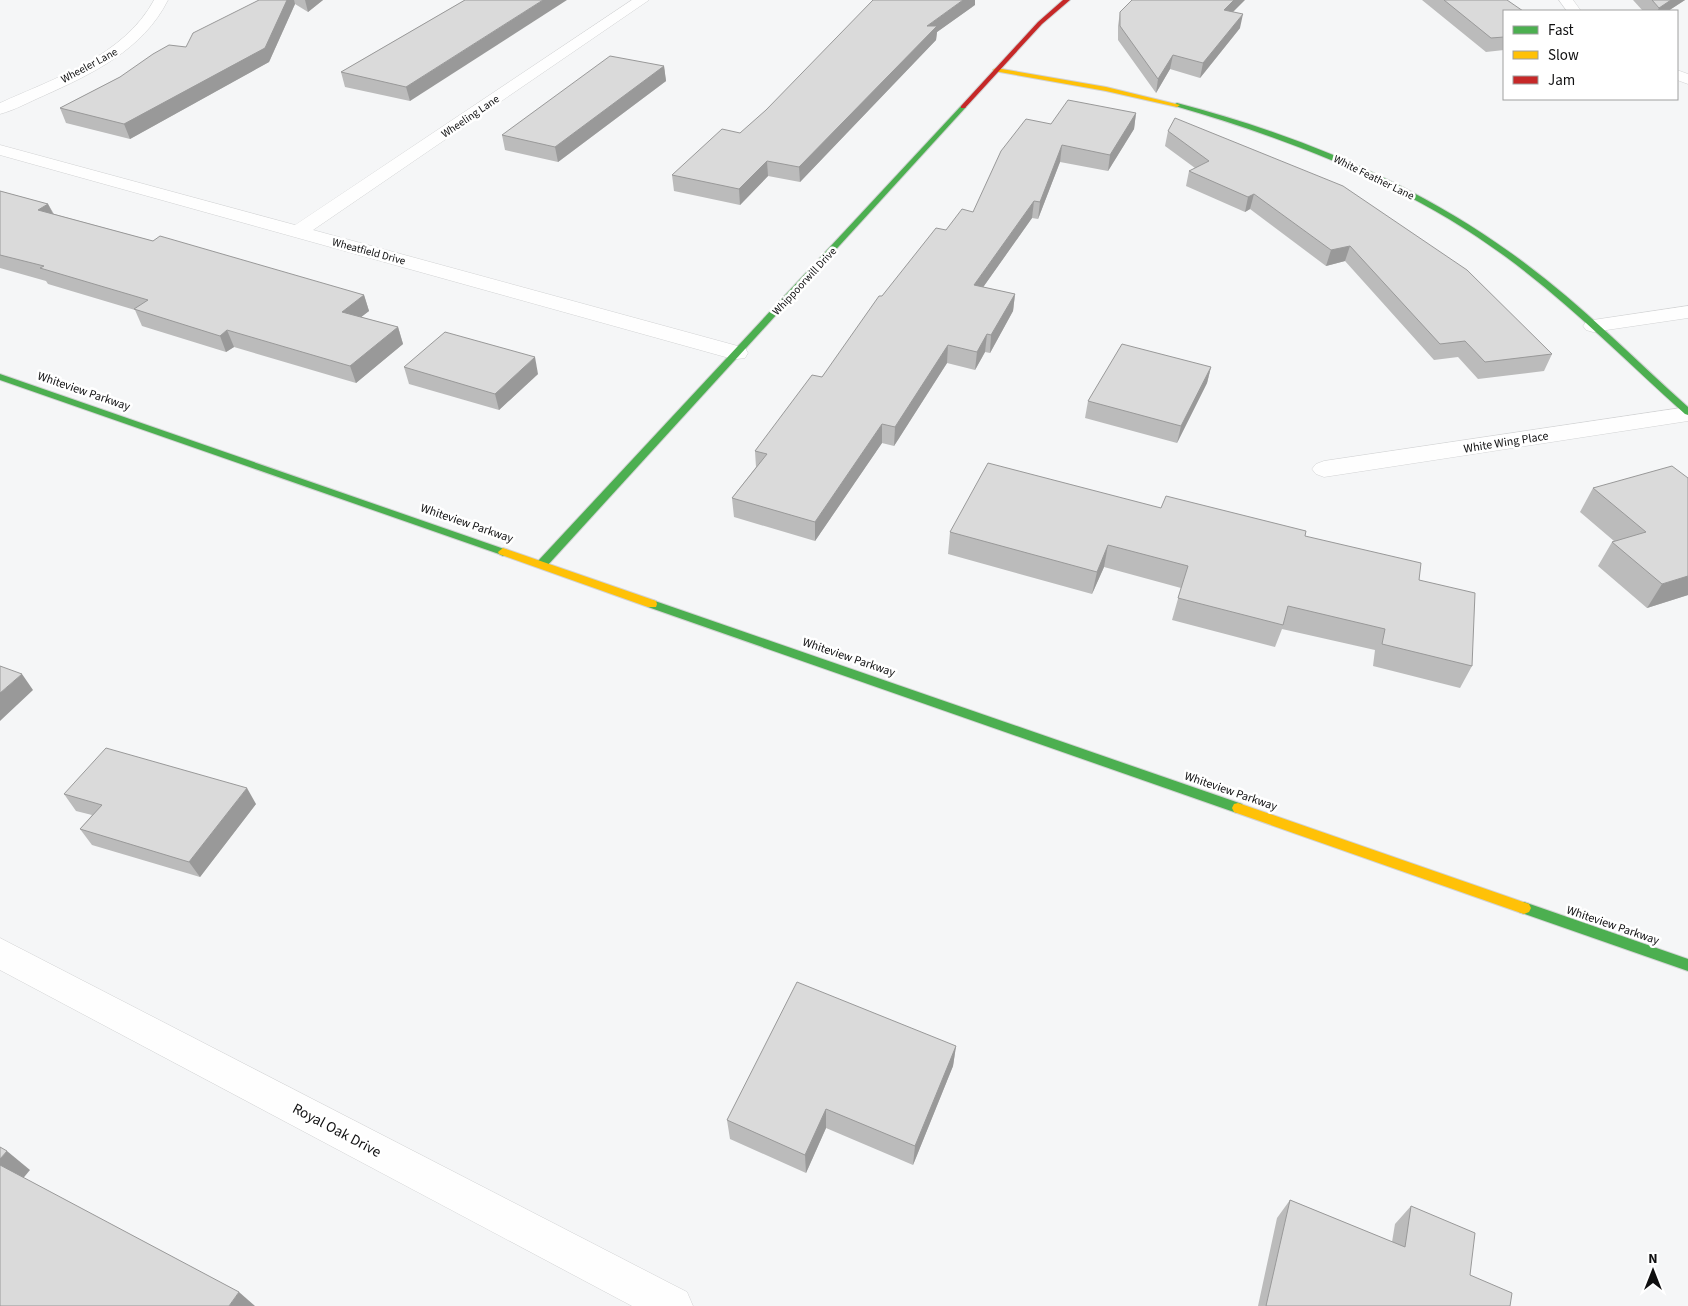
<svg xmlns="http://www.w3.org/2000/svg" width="1688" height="1306" font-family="'Source Sans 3',sans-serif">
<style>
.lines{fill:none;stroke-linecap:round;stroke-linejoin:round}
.street-casing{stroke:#d2d3d4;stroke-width:1}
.fast-casing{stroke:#d2d3d4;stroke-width:2}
.slow-casing{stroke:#d2d3d4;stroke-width:2}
.jam-casing{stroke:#d2d3d4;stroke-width:2}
.street{fill:#fefefe;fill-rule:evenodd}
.fast{fill:#4caf50;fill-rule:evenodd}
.slow{fill:#ffc107;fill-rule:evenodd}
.jam{fill:#c62828;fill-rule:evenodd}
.wall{fill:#bbb}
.shaded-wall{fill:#999}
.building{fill:#dadada;stroke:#999}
.labels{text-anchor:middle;stroke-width:5;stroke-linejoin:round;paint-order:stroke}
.far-street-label{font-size:11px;fill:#0f0f10;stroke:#fff}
.street-label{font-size:12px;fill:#0f0f10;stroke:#fff}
.near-street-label{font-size:15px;fill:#0f0f10;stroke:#fff}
</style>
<rect width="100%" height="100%" fill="#f5f6f7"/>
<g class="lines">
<g class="street-casing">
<g id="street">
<path d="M154,0H168C143,50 92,74 43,96C29,102 15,110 0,114V103C55,78 124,56 154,0Z"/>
<polygon points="632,0 649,0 313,230 745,348 748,353 745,358 737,359 729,358 0,155 0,145 295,225"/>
<polygon points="1559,0 1573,0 1581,11 1567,11"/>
<polygon points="1677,70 1688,74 1688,84 1677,80"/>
<polygon points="1688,306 1688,318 1593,332 1586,330 1583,326 1586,322 1593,320"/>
<polygon points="1688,407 1688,421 1324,477 1316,474 1312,469 1316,464 1324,461"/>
<polygon points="0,938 687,1292 693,1306 632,1306 0,970"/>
</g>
</g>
<g class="fast-casing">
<g id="fast">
<path d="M1177,103C1296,134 1411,181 1511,253C1575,298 1630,355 1688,407V415L1685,414C1626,361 1570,304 1506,257C1407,184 1292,140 1175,106V104Z"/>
<polygon points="961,106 966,107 546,567 538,567 537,564 538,561"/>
<polygon points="0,374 507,550 508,552 503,556 499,554 0,380"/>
<polygon points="652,600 1242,804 1244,808 1242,812 1238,813 1234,812 648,607 647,604 648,601"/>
<polygon points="1524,902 1688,959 1688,971 1519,912 1517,908 1519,904"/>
</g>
</g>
<g class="slow-casing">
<g id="slow">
<polygon points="996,68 1106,87 1180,105 1177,107 1106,91 994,71 993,70"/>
<polygon points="503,548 656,601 657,604 656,607 648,607 499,554 498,552"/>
<polygon points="1238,803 1529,904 1531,908 1529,912 1524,914 1234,812 1232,808 1234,804"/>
</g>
</g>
<g class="jam-casing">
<polygon id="jam" points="1063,0 1070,0 1042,24 965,108 961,108 961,106 1038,22"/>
</g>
<use href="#street" class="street"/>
<use href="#fast" class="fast"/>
<use href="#slow" class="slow"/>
<use href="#jam" class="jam"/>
</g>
<g class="wall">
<polygon points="259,0 323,0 308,12 295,4 269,62 130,139 66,123 60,108 120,77 186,47"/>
<polygon points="465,0 410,101 345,87 341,72"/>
<polygon points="1422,0 1507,0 1504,11 1504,50 1486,52"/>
<polygon points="1633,0 1685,0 1668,11 1643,11"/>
<polygon points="975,5 937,32 936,40 800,182 768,176 740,205 674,191 672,175"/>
<polygon points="1120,12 1233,12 1240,28 1200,78 1170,69 1156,93 1118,40 1118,26"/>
<polygon points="664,66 666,81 558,162 505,150 502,135"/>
<polygon points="1136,113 1134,129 1108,171 1060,162 1038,219 1032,218 983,287 1015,294 1013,311 990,353 985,352 975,370 947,363 894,446 882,443 815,541 734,517 732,498 756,467 755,451 822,377 882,296 946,230 973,212 1051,124"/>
<polygon points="1168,131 1552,354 1544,371 1478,379 1458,357 1434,360 1345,261 1326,266 1250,209 1245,212 1186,186 1189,171 1195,168 1165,146"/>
<polygon points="0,191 48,204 54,214 153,241 364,295 369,311 361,317 398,327 403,344 356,383 234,347 226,352 142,326 135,310 48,284 46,281 0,268"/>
<polygon points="404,367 538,374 499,410 409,384"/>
<polygon points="1211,367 1207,383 1177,443 1085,418 1088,401"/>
<polygon points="1688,478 1688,595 1647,608 1598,566 1612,542 1614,541 1580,512 1593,488"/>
<polygon points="1161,508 1419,580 1472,666 1460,688 1373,666 1375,650 1282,629 1275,647 1172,620 1181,588 1104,567 1092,594 948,554 950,532"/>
<polygon points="64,794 256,804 200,877 92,845 80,829 92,815 76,811"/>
<polygon points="956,1046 953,1066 913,1165 826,1128 806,1173 730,1139 727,1120"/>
<polygon points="1290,1200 1392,1242 1395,1224 1411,1206 1470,1275 1510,1306 1258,1306 1277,1218"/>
</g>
<g class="shaded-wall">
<polygon points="287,0 294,0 295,4 269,62 130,139 124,124"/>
<polygon points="305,0 323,0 308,12"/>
<polygon points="543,0 567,0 410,101 406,87"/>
<polygon points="963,0 975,0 975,5 937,32 936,40 800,182 799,167 927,26"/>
<polygon points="1234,0 1245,0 1221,24 1224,10"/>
<polygon points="1671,0 1685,0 1668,11 1657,11 1659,8"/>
<polygon points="1243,14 1240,28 1200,78 1203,63"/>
<polygon points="1173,55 1170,69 1156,93 1158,79"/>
<polygon points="664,66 666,81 558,162 555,147"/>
<polygon points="1136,113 1134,129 1108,171 1110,155"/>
<polygon points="1062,145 1060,162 1038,219 1040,202"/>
<polygon points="767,161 768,176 740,205 739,189"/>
<polygon points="1254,194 1250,209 1245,212 1248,197"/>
<polygon points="1034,201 1032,218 972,303 974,285"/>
<polygon points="48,204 56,220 38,210"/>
<polygon points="1350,246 1345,261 1326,266 1331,250"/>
<polygon points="1015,294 1013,311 990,353 991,335"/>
<polygon points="364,295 369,311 347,328 342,312"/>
<polygon points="398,327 403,344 356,383 350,366"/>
<polygon points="227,330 234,347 226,352 220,336"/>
<polygon points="987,334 985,352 975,370 977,352"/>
<polygon points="948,345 947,363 894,446 895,427"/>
<polygon points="535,357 538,374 499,410 495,394"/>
<polygon points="1211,367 1207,383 1177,443 1181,426"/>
<polygon points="882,424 882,443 815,541 815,522"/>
<polygon points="1108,545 1104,567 1092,594 1097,572"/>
<polygon points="1688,576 1688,595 1647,608 1662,584"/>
<polygon points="22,674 33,690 0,721 0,693"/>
<polygon points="247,788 256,804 200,877 189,862"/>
<polygon points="956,1046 953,1066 913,1165 915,1146"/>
<polygon points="826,1109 826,1128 806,1173 805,1155"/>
<polygon points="7,1151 30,1170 20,1182 0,1166 0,1159"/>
<polygon points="239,1292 255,1306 229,1306"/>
</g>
<g class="building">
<polygon points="259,0 287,0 265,48 124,124 60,108 120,77 153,54 169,45 186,47 193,33"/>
<polygon points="465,0 543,0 406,87 341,72"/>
<polygon points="873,0 963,0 927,26 937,26 799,167 767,161 739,189 672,175 722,129 740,133 766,110"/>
<polygon points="1132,0 1234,0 1224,10 1243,14 1203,63 1173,55 1158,79 1120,26 1120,12"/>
<polygon points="1444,0 1507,0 1523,11 1504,11 1504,37 1491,38"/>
<polygon points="1652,0 1671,0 1659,8"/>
<polygon points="610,56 664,66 555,147 502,135"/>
<polygon points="1068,100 1136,113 1110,155 1062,145 1040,202 1034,201 974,285 1015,294 991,335 987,334 977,352 948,345 895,427 882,424 815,522 732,498 767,454 755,451 812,375 822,377 879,296 882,296 936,228 946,230 962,209 973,212 1001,151 1026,119 1051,124"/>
<polygon points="1175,118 1343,186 1467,270 1552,354 1485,362 1465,341 1440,344 1350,246 1331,250 1254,194 1248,197 1189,171 1209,161 1168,131"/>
<polygon points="0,191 48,204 38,210 153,241 160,236 364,295 342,312 398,327 350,366 227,330 220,336 134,309 148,300 40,268 44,266 0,255"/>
<polygon points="445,332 535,357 495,394 404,367"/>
<polygon points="1122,344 1211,367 1181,426 1088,401"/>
<polygon points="988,463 1161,508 1166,496 1306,531 1305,536 1421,563 1419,580 1475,593 1472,666 1382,644 1385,629 1288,606 1283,625 1178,598 1188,566 1108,545 1097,572 950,532"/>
<polygon points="1672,466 1688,478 1688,576 1662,584 1612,542 1646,532 1593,488"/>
<polygon points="0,666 22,674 0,693"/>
<polygon points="106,748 247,788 189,862 80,829 102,805 64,794"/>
<polygon points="797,982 956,1046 915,1146 826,1109 805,1155 727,1120"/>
<polygon points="0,1147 7,1151 0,1159"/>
<polygon points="0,1165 239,1292 229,1306 0,1306"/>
<polygon points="1290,1200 1405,1247 1411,1206 1475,1233 1470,1275 1512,1293 1510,1306 1266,1306"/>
</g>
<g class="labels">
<g class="far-street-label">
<text transform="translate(89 65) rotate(-28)" y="4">Wheeler Lane</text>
<text transform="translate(470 116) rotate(-34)" y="4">Wheeling Lane</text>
<text transform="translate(1374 177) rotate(26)" y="4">White Feather Lane</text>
<text transform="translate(369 251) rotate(15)" y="4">Wheatfield Drive</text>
<text transform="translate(804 281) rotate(-47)" y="4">Whippoorwill Drive</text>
</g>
<g class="street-label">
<text transform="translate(84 391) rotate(19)" y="4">Whiteview Parkway</text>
<text transform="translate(1506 442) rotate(-9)" y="4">White Wing Place</text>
<text transform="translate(467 523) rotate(19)" y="4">Whiteview Parkway</text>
<text transform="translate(849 657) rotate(19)" y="4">Whiteview Parkway</text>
<text transform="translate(1231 791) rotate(19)" y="4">Whiteview Parkway</text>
<text transform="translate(1613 925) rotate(19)" y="4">Whiteview Parkway</text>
</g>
<g class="near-street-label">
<text transform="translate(337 1130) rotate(28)" y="5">Royal Oak Drive</text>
</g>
</g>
<rect x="1503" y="10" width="175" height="90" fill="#ffffff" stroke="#9f9f9f"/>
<rect x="1513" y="26" width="25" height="8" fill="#4caf50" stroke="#9f9f9f"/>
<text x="1548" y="35" font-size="15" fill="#0f0f10">Fast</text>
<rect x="1513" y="51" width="25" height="8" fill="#ffc107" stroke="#9f9f9f"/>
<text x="1548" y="60" font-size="15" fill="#0f0f10">Slow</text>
<rect x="1513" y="76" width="25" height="8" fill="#c62828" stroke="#9f9f9f"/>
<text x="1548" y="85" font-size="15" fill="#0f0f10">Jam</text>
<g transform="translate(1653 1271)" stroke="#ffffff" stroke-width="4" paint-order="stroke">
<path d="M0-4L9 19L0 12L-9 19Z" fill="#0f0f10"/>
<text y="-8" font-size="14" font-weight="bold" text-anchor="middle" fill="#0f0f10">N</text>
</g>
</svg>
